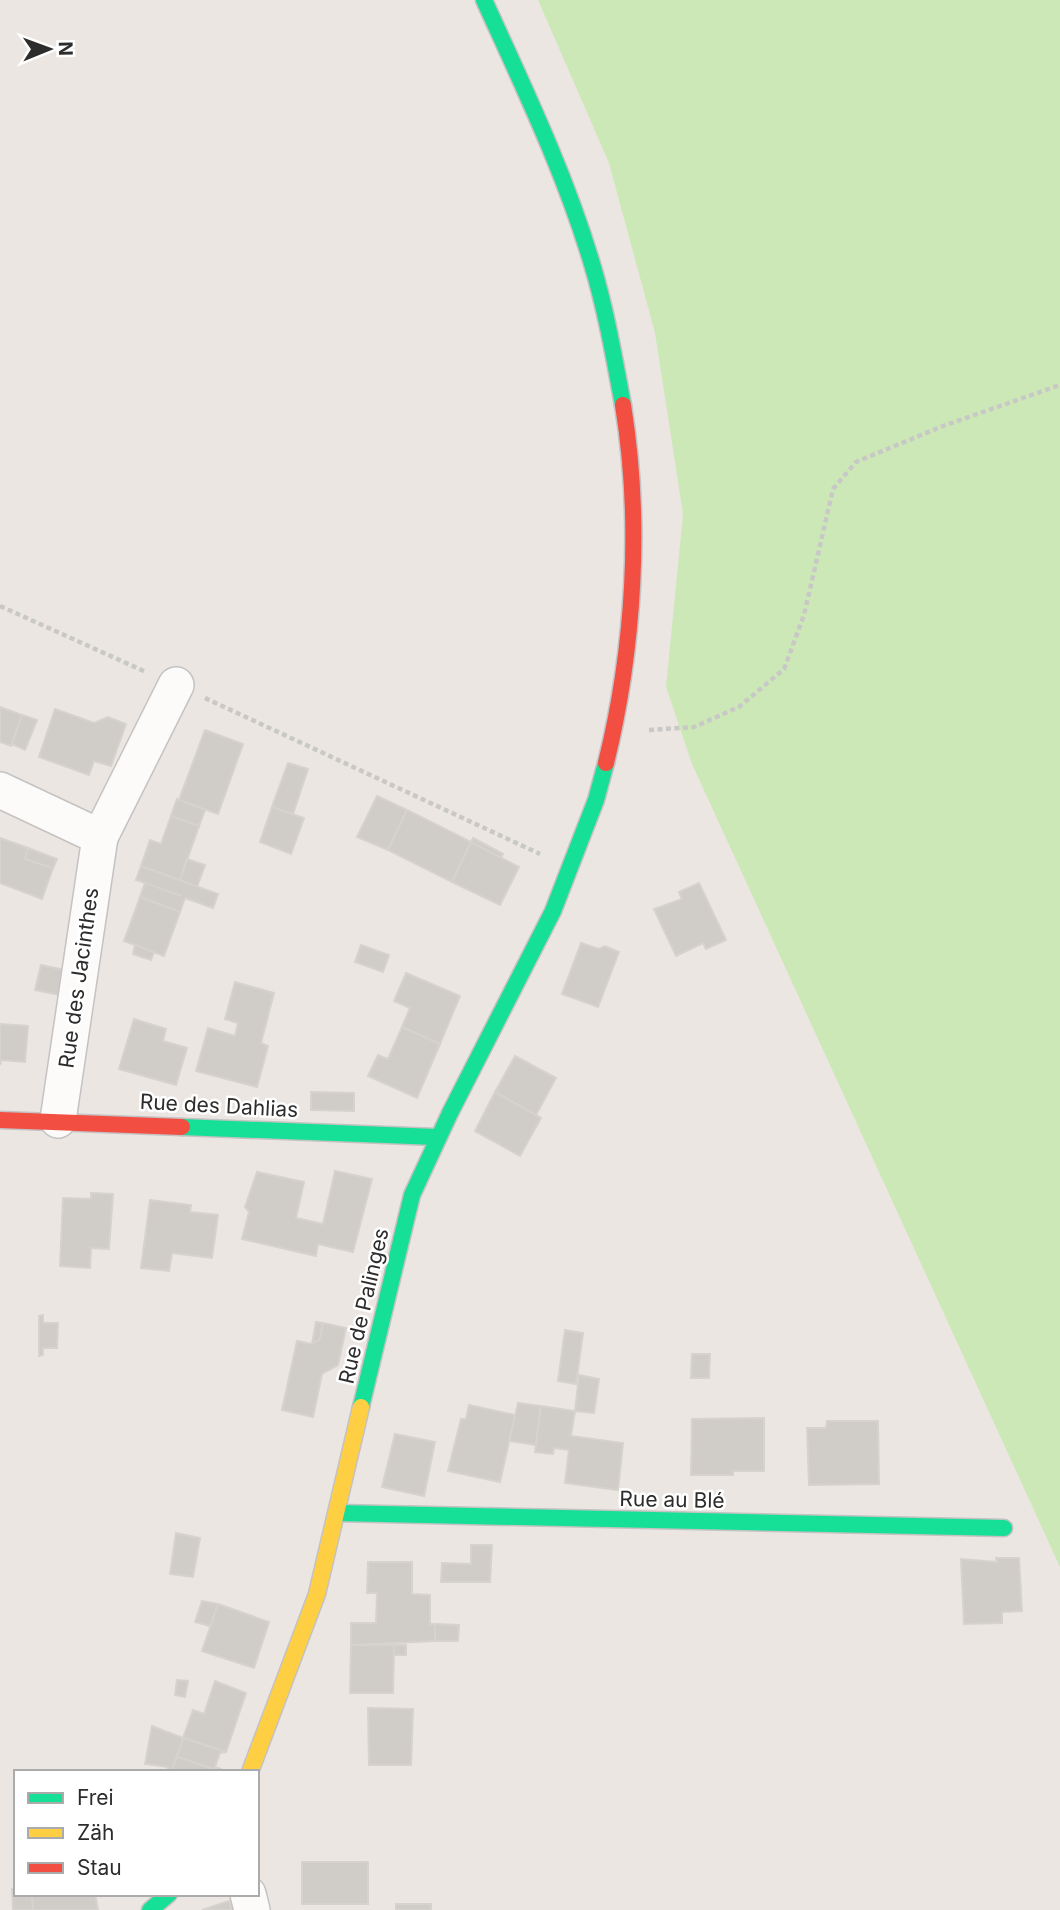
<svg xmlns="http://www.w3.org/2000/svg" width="1060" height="1910" font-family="Inter,sans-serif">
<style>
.green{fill:#cde8b7}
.building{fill:#d0ccc8;stroke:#d6d2cd;stroke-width:2}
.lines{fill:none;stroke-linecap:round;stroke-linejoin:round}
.street-casing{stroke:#c4c2c3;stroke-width:38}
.fast-casing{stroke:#c4c2c3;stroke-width:19}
.slow-casing{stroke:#c4c2c3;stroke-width:19}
.jam-casing{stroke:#c4c2c3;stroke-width:19}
.path{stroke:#c8c8c7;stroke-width:4.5;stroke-dasharray:5 3.5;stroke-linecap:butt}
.street{stroke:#fcfbfa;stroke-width:35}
.fast{stroke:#16e098;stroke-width:16}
.slow{stroke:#ffcf43;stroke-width:16}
.jam{stroke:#f24e42;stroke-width:16}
.labels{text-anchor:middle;stroke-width:5;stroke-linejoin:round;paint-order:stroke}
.street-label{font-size:21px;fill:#2c2c2c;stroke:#fff}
</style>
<rect width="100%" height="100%" fill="#ebe6e1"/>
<polygon class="green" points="538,0 1060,0 1060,1567 692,764 666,687 683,514 655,333 609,163"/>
<g class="building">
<polygon points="0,707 22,715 11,746 0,742"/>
<polygon points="55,709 94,723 108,717 126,724 111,766 94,761 89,775 39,757"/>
<polygon points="22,715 37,720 25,750 12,744"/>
<polygon points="205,730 243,744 218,814 179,800"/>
<polygon points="288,763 308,769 293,814 272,807"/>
<polygon points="377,796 407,810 388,850 357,837"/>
<polygon points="177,799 205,810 199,826 171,816"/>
<polygon points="272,807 304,818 291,854 260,842"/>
<polygon points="407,810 471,842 452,882 388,850"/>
<polygon points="171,816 199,826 180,880 141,866 150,840 161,844"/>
<polygon points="0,838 28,848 25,859 53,868 42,899 0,883"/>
<polygon points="473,838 503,854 501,858 471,842"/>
<polygon points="471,842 519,867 500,905 452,882"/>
<polygon points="28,848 57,859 53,868 25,859"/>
<polygon points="187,859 205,865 197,887 180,880"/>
<polygon points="141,866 218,894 213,908 185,898 180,912 140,897 145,883 182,896 136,880"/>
<polygon points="699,883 726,940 706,949 703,943 676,956 654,909 682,899 679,892"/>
<polygon points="140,897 180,912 164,956 124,941"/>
<polygon points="581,943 599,949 605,946 619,952 598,1007 562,994"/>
<polygon points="135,945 154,952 151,960 133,954"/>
<polygon points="361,945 389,955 383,972 355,962"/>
<polygon points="41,965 70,971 65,996 35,990"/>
<polygon points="406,973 460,996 440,1044 402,1027 410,1008 394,1001"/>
<polygon points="235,982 274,993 261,1043 268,1046 257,1087 196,1071 208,1028 235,1036 238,1023 225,1019"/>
<polygon points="134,1019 166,1029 163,1041 187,1048 176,1085 119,1069"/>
<polygon points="0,1024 28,1026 25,1062 1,1060 0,1065"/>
<polygon points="402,1027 440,1044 417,1098 368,1076 378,1055 388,1059"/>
<polygon points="515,1056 556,1078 536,1115 495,1092"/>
<polygon points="311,1092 354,1093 354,1111 311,1110"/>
<polygon points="495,1092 541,1118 520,1156 475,1131"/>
<polygon points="335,1171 372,1179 353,1252 318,1244 316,1256 242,1239 249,1212 245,1207 257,1172 304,1182 296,1218 323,1224"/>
<polygon points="91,1193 113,1194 109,1249 91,1248 90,1268 60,1266 63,1198 91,1199"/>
<polygon points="150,1200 191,1205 190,1212 218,1215 212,1258 172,1253 169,1271 141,1268"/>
<polygon points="43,1315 43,1323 58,1323 57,1348 43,1348 43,1355 39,1356 39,1316"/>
<polygon points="316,1322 323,1323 320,1339 312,1344"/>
<polygon points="323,1323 346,1328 338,1365 322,1374 313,1417 282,1410 297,1341 312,1344 320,1339"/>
<polygon points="565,1330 583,1333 576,1384 558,1381"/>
<polygon points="692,1354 710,1354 709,1378 691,1378"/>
<polygon points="579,1375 599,1379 594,1413 575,1411"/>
<polygon points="518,1403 541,1406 536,1445 509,1441"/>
<polygon points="469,1405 515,1415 500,1482 448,1471 461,1419 466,1419"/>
<polygon points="541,1406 575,1411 571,1436 623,1443 618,1490 565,1483 569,1450 554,1448 553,1454 535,1452"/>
<polygon points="764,1418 764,1471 733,1471 733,1475 691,1475 692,1419"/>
<polygon points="827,1421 878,1421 879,1484 809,1485 807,1428 826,1428"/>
<polygon points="395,1434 435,1442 424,1496 382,1487"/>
<polygon points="176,1533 200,1538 193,1577 170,1574"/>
<polygon points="471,1545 492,1545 490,1582 441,1582 442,1563 471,1564"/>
<polygon points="996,1558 1019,1558 1022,1611 1002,1612 1002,1623 964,1624 961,1559 997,1562"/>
<polygon points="368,1562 412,1562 412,1594 430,1595 430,1624 435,1624 435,1641 351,1645 351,1623 376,1623 377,1593 367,1593"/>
<polygon points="202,1601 218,1604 210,1626 195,1622"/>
<polygon points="218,1604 269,1622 254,1668 202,1651"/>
<polygon points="435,1624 459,1625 458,1641 435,1641"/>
<polygon points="351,1645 394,1645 393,1693 350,1693"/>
<rect x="394" y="1645" width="12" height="10"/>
<polygon points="177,1680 188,1681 185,1697 175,1695"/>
<polygon points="215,1681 246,1693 226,1752 183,1738 193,1710 204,1714"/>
<polygon points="368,1708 413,1709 411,1765 369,1765"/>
<polygon points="152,1726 183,1738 171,1772 167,1772 168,1767 145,1764"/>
<polygon points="183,1738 226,1752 220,1753 215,1767 221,1769 220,1771 177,1757"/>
<polygon points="177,1757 220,1771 219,1772 171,1772"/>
<rect x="302" y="1862" width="66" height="42"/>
<polygon points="16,1888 16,1894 32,1894 33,1910 13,1910 12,1889"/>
<polygon points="32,1894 95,1894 98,1910 33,1910"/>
<polygon points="229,1901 232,1910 202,1910"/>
<rect x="396" y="1904" width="35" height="6"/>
</g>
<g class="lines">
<g class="street-casing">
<g id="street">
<polyline points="0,790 100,837 58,1120"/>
<polyline points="100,837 176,685"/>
<polyline points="248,1894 252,1910"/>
</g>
</g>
<g class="fast-casing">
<g id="fast">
<path d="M484,0C523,86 565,173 592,264C606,310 614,357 623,405"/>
<polyline points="182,1127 436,1137"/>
<polyline points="361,1407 412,1195 450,1113 553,911 596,800 606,763"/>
<polyline points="338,1513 1004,1528"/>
<polyline points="150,1910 169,1894"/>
</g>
</g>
<g class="slow-casing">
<polyline id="slow" points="250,1772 317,1594 361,1407"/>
</g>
<g class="jam-casing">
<g id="jam">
<path d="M606,763C634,649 642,522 623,405"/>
<polyline points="0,1120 182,1127"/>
</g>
</g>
<g class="path">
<polyline points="0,606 146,672"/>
<polyline points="205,698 540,854"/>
<polyline points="649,730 694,727 739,707 784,669 804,615 833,489 856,462 943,426 1060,385"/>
</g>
<use href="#street" class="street"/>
<use href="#fast" class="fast"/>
<use href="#slow" class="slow"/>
<use href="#jam" class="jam"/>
</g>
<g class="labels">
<g class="street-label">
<text transform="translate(79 978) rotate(-82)" y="7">Rue des Jacinthes</text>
<text transform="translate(219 1106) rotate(3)" y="7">Rue des Dahlias</text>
<text transform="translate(364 1306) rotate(-77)" y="7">Rue de Palinges</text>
<text transform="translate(672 1500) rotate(1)" y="7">Rue au Blé</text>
</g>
</g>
<rect x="14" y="1770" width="245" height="126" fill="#ffffff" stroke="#ababab" stroke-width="2"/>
<rect x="28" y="1793" width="35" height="10" fill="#16e098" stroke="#ababab" stroke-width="2"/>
<text x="77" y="1805" font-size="21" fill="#2c2c2c">Frei</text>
<rect x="28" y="1828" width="35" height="10" fill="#ffcf43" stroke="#ababab" stroke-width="2"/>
<text x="77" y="1840" font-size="21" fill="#2c2c2c">Zäh</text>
<rect x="28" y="1863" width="35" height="10" fill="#f24e42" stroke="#ababab" stroke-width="2"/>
<text x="77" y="1875" font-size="21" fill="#2c2c2c">Stau</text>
<g transform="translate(49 49) rotate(89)" stroke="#ffffff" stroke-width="5" paint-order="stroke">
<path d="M0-5L12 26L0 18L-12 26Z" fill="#2c2c2c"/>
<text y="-10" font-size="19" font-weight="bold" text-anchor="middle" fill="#2c2c2c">N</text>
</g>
</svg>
